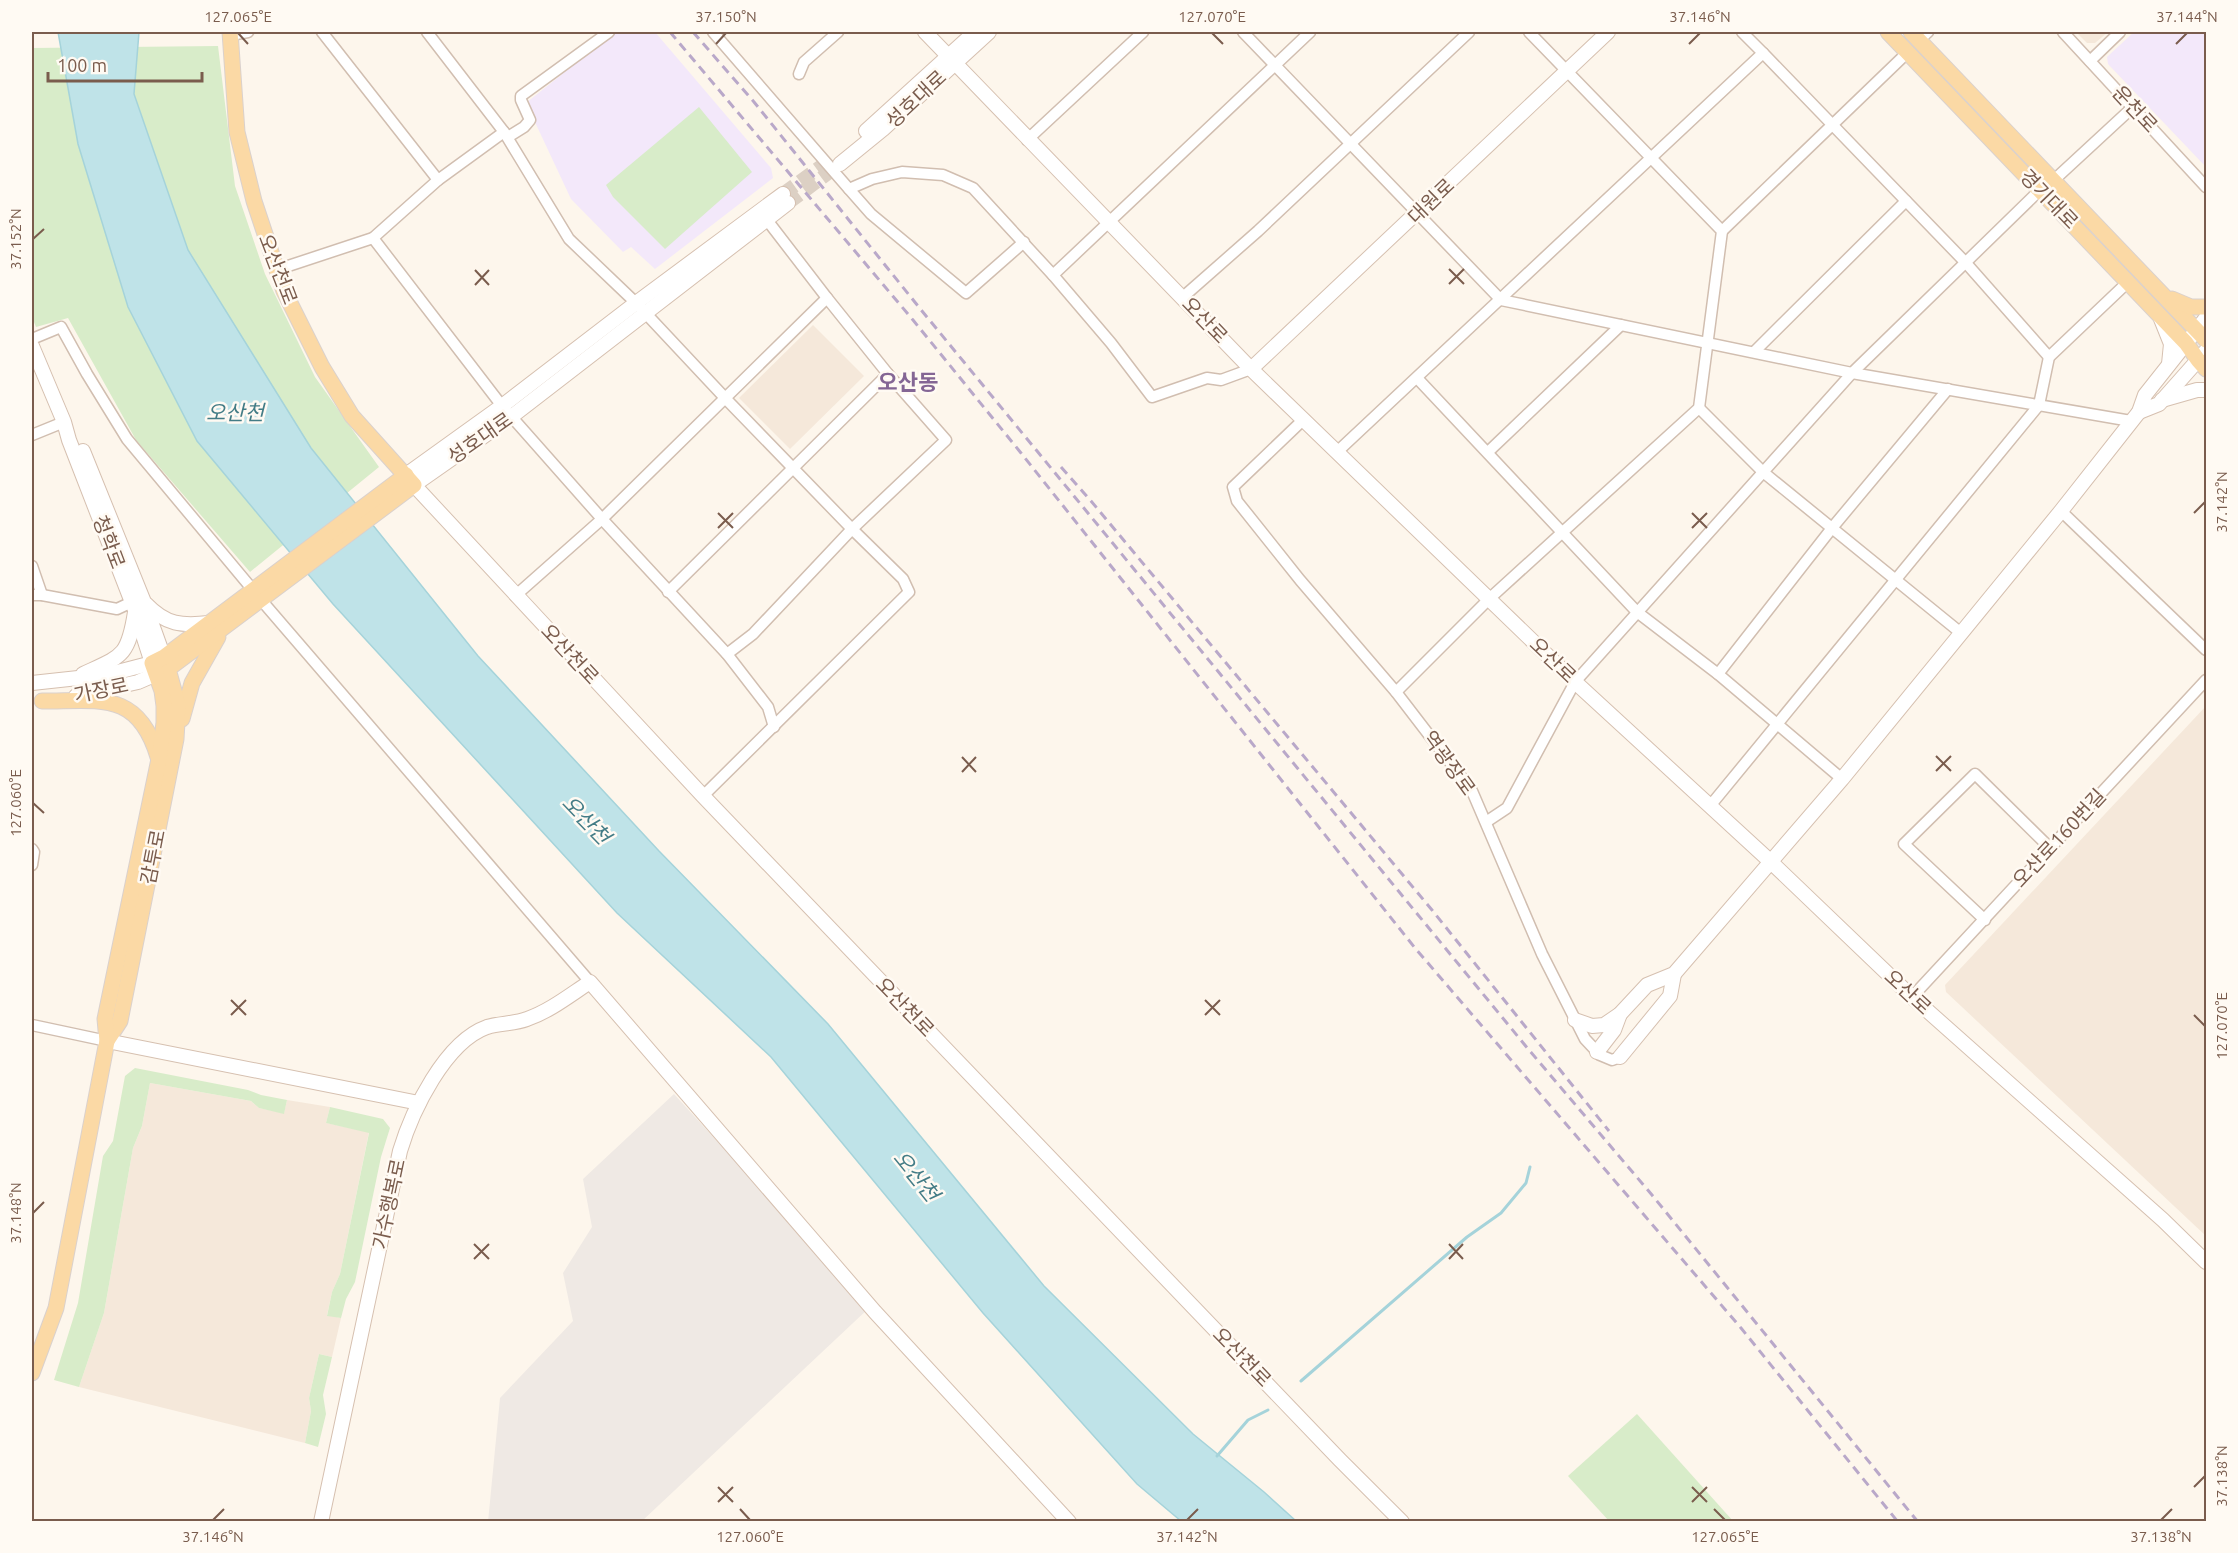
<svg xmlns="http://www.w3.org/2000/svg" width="2238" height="1553" font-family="Ubuntu,'Noto Sans KR',sans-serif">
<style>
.residential{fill:#f5e8da}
.industrial{fill:#efe9e4}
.education{fill:#f3e8fa}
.green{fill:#d8ecc9}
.water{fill:#bfe3e8;stroke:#a5d3da;stroke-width:1.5}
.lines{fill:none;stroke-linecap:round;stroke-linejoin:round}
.stream{stroke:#a5d3da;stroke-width:3}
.secondary-tunnel{stroke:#dcd0c4;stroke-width:14;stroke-dasharray:14 7;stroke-linecap:butt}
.street-casing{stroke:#d1beb0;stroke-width:13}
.secondary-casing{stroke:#d6c0b0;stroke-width:16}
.primary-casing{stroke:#dad1cd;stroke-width:17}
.street{stroke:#fff;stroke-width:10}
.secondary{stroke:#fff;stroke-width:14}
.primary{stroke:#fbd9a5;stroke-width:15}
.rail{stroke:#b9a8c9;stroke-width:3;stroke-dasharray:9 6;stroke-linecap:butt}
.ticks{fill:none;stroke:#7a5c4d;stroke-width:2}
.labels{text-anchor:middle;stroke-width:5;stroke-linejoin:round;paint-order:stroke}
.street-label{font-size:20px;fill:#7a5c4d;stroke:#fffaf3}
.water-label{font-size:21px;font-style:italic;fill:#437c86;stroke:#fffaf3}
.quarter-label{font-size:22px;font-weight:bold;fill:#846695;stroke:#fffaf3}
.neatline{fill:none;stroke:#7a5c4d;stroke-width:2}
.ticks-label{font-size:15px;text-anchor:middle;fill:#7a5c4d}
</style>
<rect width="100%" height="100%" fill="#fdf6ec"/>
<g class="residential">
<polygon points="2076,32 2108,32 2095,43 2087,43"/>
<polygon points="813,325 864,376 790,449 739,398"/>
<polygon points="2206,706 2206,1236 1946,992 1945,985"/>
<polygon points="150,1083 251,1101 259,1108 284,1113 287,1100 330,1107 326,1123 369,1132 340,1274 332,1292 327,1315 341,1318 332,1357 319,1354 309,1398 311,1411 305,1443 79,1387 104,1313 133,1148 142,1126"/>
</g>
<polygon class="industrial" points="674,1094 869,1308 642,1521 488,1522 500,1398 573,1321 563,1273 592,1227 583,1179"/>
<g class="education">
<polygon points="615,32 655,32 771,168 773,178 655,269 631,247 623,252 571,199 526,103"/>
<polygon points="2134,32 2206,32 2206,167 2108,64 2107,57"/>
</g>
<g class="green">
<polygon points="218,46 235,186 265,274 315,377 379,467 250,572 136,440 68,318 36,327 32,317 32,48"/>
<polygon points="699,107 752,172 665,249 613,197 606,185"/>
<polygon points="135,1068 248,1090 261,1095 287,1100 284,1114 259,1108 251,1101 150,1083 142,1126 133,1148 104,1313 79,1387 54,1380 78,1303 103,1156 113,1141 125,1076"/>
<polygon points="330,1107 383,1119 390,1128 381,1157 355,1282 346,1299 341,1318 327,1316 332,1292 340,1274 369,1133 326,1123"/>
<polygon points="319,1354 332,1357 323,1395 326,1414 318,1447 305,1443 311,1411 309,1398"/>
<polygon points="1637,1414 1733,1521 1609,1521 1568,1476"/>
</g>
<polygon class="water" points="58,32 139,32 134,94 188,250 311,448 478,656 659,851 828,1024 1044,1286 1193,1434 1264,1492 1296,1521 1181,1521 1137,1484 983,1313 771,1057 617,913 333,604 197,441 128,307 78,144"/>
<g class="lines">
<g class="stream">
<polyline points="1301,1381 1467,1237 1501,1213 1526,1183 1530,1167"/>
<polyline points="1217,1456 1248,1420 1268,1410"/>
</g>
<g class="secondary-tunnel">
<polyline points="783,194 834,157"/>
<polyline points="788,203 840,164"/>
</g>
<g class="street-casing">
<g id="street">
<polyline points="322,32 438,180"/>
<polyline points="427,32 504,132 569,239 636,303 726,399 852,529 946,440 888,374 827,298 602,519 515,596"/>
<polyline points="713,32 849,189 872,179 902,172 943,175 973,188 1053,275 1111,343 1152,397 1207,378 1221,380 1251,369"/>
<polyline points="1243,32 1501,300 1852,373 2131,421"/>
<polyline points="2063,32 2206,187"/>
<polyline points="230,35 248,32"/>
<polyline points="1919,40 1928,32"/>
<polyline points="1763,53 1966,263 2049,357"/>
<polyline points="2090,61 2120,32"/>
<polyline points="799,74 804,62 838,32"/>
<polyline points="508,137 524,127 530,120 521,100 521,96 609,32"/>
<polyline points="1027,140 1143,32"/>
<polyline points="2054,180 2133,107"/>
<polyline points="849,189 871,214 966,293 1024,242"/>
<polyline points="767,220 827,298"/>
<polyline points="1722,231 1908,52"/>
<polyline points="373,238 502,406 602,519 727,654 768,707 774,727"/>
<polyline points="276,270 373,238 438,180 504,132"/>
<polyline points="1053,275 1310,32"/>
<polyline points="1183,297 1258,231 1469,32"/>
<polyline points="32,339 61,327 87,374 127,439 253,590"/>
<polyline points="1754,352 1906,201"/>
<polyline points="1417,378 1637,612 1718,674 1832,528 1948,389"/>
<polyline points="1699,408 1763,472 1961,633"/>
<polyline points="1304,419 1233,487 1237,501 1300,580 1396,692 1472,791 1542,954 1585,1039 1600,1055 1612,1060 1620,1057"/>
<polyline points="32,435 64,422"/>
<polyline points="1338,451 1763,53 1742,32"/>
<polyline points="1488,452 1621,325"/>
<polyline points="2061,511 2206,650"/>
<polyline points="32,566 42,595"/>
<polyline points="668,592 888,374"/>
<polyline points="32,595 42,595 117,609 132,602"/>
<polyline points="262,601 590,982"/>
<polyline points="1718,674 1842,779"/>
<polyline points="1396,692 1489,599 1699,408 1722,231 1529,32"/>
<polyline points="703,796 909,592 903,579 852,529 753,634 727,654"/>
<polyline points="1710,806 2039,405 2049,357 2128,282"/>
<polyline points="1486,822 1507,808 1575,682 1852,373 2040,190"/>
<polyline points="32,849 34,852 32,865"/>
<polyline points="1985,920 1904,844 1975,774 2050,848"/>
<polyline points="1912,997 2206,680"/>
<polyline points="32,1025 107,1041"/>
</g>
</g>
<g class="secondary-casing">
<g id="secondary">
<polyline points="925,32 1251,369 1489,599 1575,682 1771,862 1912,997 2163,1220 2206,1262"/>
<polyline points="866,131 975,32"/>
<polyline points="840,164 883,129 989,32"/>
<polyline points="788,203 511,417 414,485 703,796 1340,1460 1402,1522"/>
<polyline points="2161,319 2171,344 2169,364"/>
<polyline points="32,346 64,422 69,440 135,610 152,663 106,675 32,683"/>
<polyline points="1251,369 1608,32"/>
<polyline points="2162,400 2197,390 2206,390"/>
<polyline points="2139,412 2159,404 2206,351"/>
<polyline points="406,475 502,406 636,303 783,194"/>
<path d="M146,604C166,625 182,626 209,623"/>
<path d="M83,674C122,656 128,657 135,612"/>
<polyline points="76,696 138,682 168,669 144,602 83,451"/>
<polyline points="1575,1020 1592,1026 1604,1025 1620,1014 1647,985 1674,974 1842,779 2061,511 2139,412 2145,395 2206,318"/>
<polyline points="107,1041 419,1103"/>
<polyline points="1597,1052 1614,1030 1620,1014"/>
<polyline points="1620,1057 1670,996 1674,974"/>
<path d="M321,1522L400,1151C412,1111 445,1042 487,1027C500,1023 514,1024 527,1019C550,1011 570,995 590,982L875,1312L1069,1522"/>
</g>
</g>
<g class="primary-casing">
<g id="primary">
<polyline points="1888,32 2186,343 2198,360 2206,369"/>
<polyline points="1911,32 2206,340"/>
<polyline points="2172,299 2191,307 2206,307"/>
<path d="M42,701C99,701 138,690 158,757"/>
<polyline points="182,719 192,683 218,637"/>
<polyline points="107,1041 120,1021 176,739 178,705 168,669 414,485 352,416 322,367 284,291 254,201 237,132 230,32"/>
<polyline points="32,1373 56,1308 107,1041 105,1019 159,759 164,723 164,706 162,691 152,663 164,657 406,475"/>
</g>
</g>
<use href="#street" class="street"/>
<use href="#secondary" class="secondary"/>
<use href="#primary" class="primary"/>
<g class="rail">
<polyline points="670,32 913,320 1021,453 1415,948 1741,1328 1898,1522"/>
<polyline points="693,32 754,102 922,311 1529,1050 1652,1195 1918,1522"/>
<polyline points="1061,467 1091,501 1432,910 1609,1131"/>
</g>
</g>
<path class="ticks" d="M238,33L248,44M1212,33L1223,44M716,44L726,33M1689,44L1700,33M2176,44L2187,33M33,239L44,229M1449,269L1464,284M475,270L489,285M1449,284L1464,269M475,285L489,270M718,513L733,528M1692,513L1707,528M2194,513L2205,502M718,528L733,513M1692,528L1707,513M1936,756L1951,771M962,757L976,772M1936,771L1951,756M962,772L976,757M33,803L44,813M231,1000L246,1015M1205,1000L1220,1015M231,1015L246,1000M1205,1015L1220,1000M2194,1015L2205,1026M33,1213L44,1202M474,1244L489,1259M1449,1244L1463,1259M474,1259L489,1244M1449,1259L1463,1244M718,1487L733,1502M1692,1487L1707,1502M2194,1487L2205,1476M718,1502L733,1487M1692,1502L1707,1487M740,1509L750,1520M1714,1509L1725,1520M213,1520L224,1509M1187,1520L1198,1509M2161,1520L2172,1509"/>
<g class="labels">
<g class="street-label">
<text transform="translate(916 99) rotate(-43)" y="7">성호대로</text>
<text transform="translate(2135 109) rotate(47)" y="7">운천로</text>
<text transform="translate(2049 199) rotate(46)" y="7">경기대로</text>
<text transform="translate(1431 201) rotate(-44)" y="7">대원로</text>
<text transform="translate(278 269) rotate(69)" y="7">오산천로</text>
<text transform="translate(1205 320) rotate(46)" y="7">오산로</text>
<text transform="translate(480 438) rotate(-35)" y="7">성호대로</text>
<text transform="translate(109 542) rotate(69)" y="7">청학로</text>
<text transform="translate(570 654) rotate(47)" y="7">오산천로</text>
<text transform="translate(1553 660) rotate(44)" y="7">오산로</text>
<text transform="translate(101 690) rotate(-12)" y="7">가장로</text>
<text transform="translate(1449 763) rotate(54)" y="7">역광장로</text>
<text transform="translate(2059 838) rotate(-47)" y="7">오산로160번길</text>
<text transform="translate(153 857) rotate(-79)" y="7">감투로</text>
<text transform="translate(1908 992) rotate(43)" y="7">오산로</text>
<text transform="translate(905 1007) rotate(46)" y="7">오산천로</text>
<text transform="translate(389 1204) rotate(-78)" y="7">가수행복로</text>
<text transform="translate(1242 1357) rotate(46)" y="7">오산천로</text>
</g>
<g class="water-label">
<text x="235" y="420">오산천</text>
<text transform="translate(586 820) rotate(46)" y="7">오산천</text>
<text transform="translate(916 1176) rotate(51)" y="7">오산천</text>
</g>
<g class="quarter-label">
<text x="908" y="390">오산동</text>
</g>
</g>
<rect width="2238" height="1553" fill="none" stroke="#fffaf3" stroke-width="66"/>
<path d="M48 72v9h154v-9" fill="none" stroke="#7a5c4d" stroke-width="3"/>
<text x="57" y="72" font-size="18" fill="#7a5c4d" stroke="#fffaf3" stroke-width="4.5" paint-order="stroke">100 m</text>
<rect x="33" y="33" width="2172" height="1487" class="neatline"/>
<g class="ticks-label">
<text x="238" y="22">127.065°E</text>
<text x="726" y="22">37.150°N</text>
<text x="1212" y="22">127.070°E</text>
<text x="1700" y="22">37.146°N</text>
<text x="2187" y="22">37.144°N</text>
<text transform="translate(16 239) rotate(-90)" y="5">37.152°N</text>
<text transform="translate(2222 502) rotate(-90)" y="5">37.142°N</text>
<text transform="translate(16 803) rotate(-90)" y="5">127.060°E</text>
<text transform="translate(2222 1026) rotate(-90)" y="5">127.070°E</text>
<text transform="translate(16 1213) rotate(-90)" y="5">37.148°N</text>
<text transform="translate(2222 1476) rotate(-90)" y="5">37.138°N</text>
<text x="213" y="1542">37.146°N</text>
<text x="750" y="1542">127.060°E</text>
<text x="1187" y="1542">37.142°N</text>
<text x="1725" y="1542">127.065°E</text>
<text x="2161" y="1542">37.138°N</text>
</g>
</svg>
